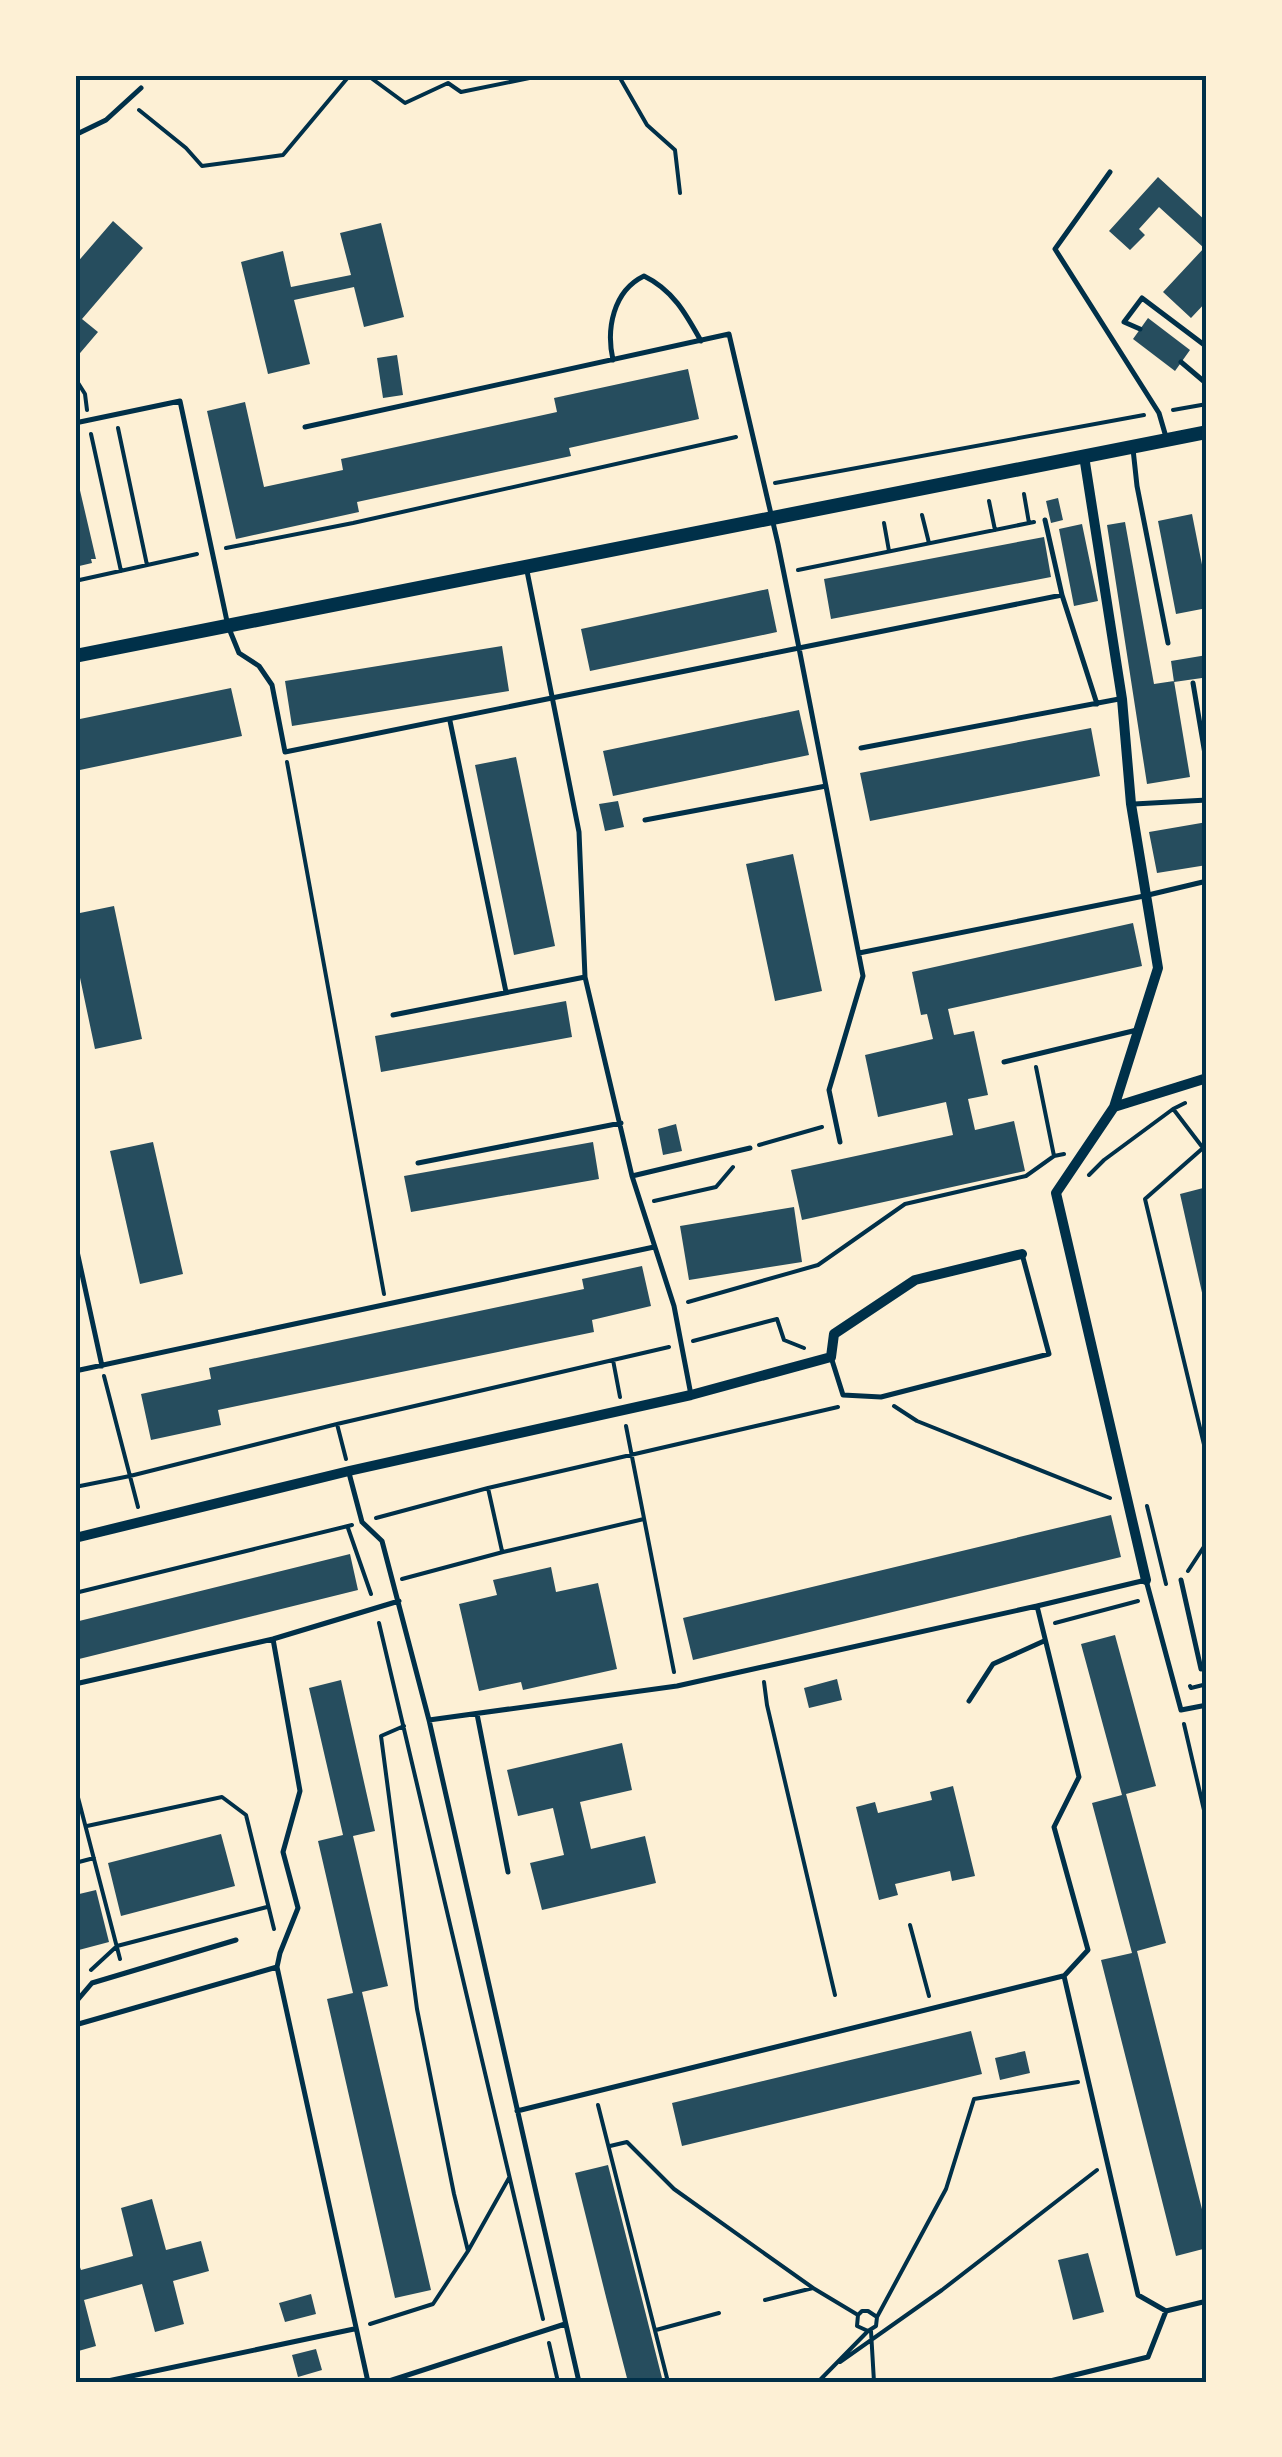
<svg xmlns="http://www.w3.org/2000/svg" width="1282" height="2457" font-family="'PT Sans',sans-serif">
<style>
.building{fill:#264d5e}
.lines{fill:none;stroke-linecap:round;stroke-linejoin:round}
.path{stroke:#003049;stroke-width:4}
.service{stroke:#003049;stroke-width:5}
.minor{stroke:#003049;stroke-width:10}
.secondary{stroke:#003049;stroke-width:14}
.neatline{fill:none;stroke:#003049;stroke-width:4}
</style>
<rect width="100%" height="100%" fill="#fdf0d5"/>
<path class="building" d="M1158,177L1207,222V301L1191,318L1163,292L1204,248L1159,207L1139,229L1145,235L1130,250L1109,231Z
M113,221L143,248L82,319L98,332L75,359V265Z
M381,223L404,317L364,327L354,287L294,300L310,364L268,374L241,262L283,251L291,287L351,275L340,233Z
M1148,318L1190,350L1175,371L1133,339Z
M397,355L403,395L383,398L377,358Z
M688,369L699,419L569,448L571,456L357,502L359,512L236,539L207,411L245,402L264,487L343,470L341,459L557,412L554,398Z
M75,469L96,559H91L92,563L75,567Z
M1058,498L1063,520L1051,523L1046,501Z
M1192,514L1207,590V608L1176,614L1158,521Z
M1125,522L1154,684L1174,681L1190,777L1147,784L1107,525Z
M1082,524L1098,601L1074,606L1059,529Z
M1044,537L1051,577L831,619L824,579Z
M768,589L777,632L590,671L581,629Z
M502,646L509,691L292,726L285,681Z
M1207,655V697H1205L1202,678L1174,682L1171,661Z
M231,688L242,736L75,771V720Z
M799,710L809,755L613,796L603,751Z
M1091,728L1100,776L870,821L860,773Z
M516,757L555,946L514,955L475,765Z
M618,801L624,827L605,831L599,804Z
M1207,822V865L1157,873L1149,832Z
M793,854L822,991L775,1001L746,864Z
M114,906L142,1039L95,1049L75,954V914Z
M1133,923L1142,966L948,1009L954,1035L974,1031L988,1095L968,1099L975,1130L1014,1121L1025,1171L802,1220L791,1170L953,1135L946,1102L878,1117L865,1055L933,1039L927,1014L921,1015L912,972Z
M566,1001L572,1037L381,1072L375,1036Z
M676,1124L682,1151L663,1155L658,1129Z
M153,1142L183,1274L140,1284L110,1151Z
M593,1142L599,1179L411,1212L404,1176Z
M1207,1187V1306H1205L1180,1194Z
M794,1207L802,1262L689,1280L680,1226Z
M642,1266L651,1306L592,1320L594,1332L218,1410L221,1425L151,1440L141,1394L211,1379L209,1368L584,1289L582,1279Z
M1111,1515L1121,1557L693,1660L683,1618Z
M350,1554L358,1590L75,1660V1622Z
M551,1567L556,1592L598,1583L617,1669L523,1690L521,1682L479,1691L459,1604L497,1595L493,1580Z
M1115,1635L1156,1786L1126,1794L1166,1943L1137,1951L1207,2229V2248L1176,2256L1101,1960L1132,1953L1092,1803L1122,1795L1081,1644Z
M837,1679L842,1700L809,1708L804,1688Z
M341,1680L375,1831L353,1836L388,1986L362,1992L431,2290L395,2298L327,1999L353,1993L318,1841L343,1835L309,1688Z
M622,1743L632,1790L580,1802L591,1849L645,1836L656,1883L542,1910L530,1863L564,1855L553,1808L518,1816L507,1770Z
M953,1786L975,1876L952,1881L950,1871L895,1884L898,1895L879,1900L856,1807L875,1802L878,1813L932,1800L930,1792Z
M221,1834L235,1886L121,1916L108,1863Z
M96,1890L109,1942L75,1951V1895Z
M971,2031L982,2074L682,2146L672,2103Z
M1025,2051L1030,2073L1000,2080L995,2058Z
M608,2165L663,2382H628L607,2301L575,2173Z
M152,2199L166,2250L201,2241L209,2271L173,2281L184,2324L155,2332L142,2284L84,2300L96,2346L75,2352V2254L81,2270L133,2256L121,2208Z
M1088,2253L1104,2312L1073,2320L1058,2260Z
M311,2294L316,2314L285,2322L279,2303Z
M316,2349L322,2370L298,2377L292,2355Z"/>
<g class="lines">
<path class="path" d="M367,75L405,103L448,83L461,92L544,75
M567,75L620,78L647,125L675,150L680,193
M139,110L186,148L202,166L283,155L350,75
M75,378L85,394L87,410
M1173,410L1207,404
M118,428L147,565
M91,434L121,571
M775,483L1144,415
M1024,494L1029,523
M989,501L995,530
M922,515L929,543
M884,523L889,551
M226,548L353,523L736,437
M798,570L1034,522
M75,581L197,554
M287,762L384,1294
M1036,1067L1054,1156
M1174,1110L1203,1148L1145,1199L1207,1457
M759,1145L822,1127
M1089,1175L1104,1160L1173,1109L1185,1103
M654,1201L716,1187L733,1167
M688,1302L818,1265L905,1204L1026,1176L1054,1156L1064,1154
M693,1341L777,1319L784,1340L804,1348
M613,1360L620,1397
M104,1376L138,1507
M894,1406L917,1421L1110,1498
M337,1424L346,1459
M626,1426L674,1672
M75,1487L130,1476L337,1424L669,1347
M488,1488L502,1551
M1147,1506L1166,1584
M376,1518L488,1488L838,1407
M348,1528L371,1594
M1188,1571L1207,1542
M402,1579L503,1552L644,1519
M75,1593L352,1525
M379,1623L543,2319
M1055,1623L1138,1601
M764,1682L767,1705L835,1995
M1190,1686L1191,1688L1207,1684
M1184,1724L1207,1823
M404,1726L381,1736L417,2009L454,2194L468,2251L509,2178
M75,1786L120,1959
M87,1826L222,1797L246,1815L274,1929
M75,1863L94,1858
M910,1925L929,1996
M91,1970L117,1946L267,1907
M598,2105L668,2382
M610,2146L627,2142L674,2189L813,2288
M765,2300L813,2288L858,2315
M370,2324L433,2304L468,2251
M656,2330L719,2313
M868,2331L857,2326L858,2315L862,2311H868L877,2317
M871,2331L874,2382
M549,2343L558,2382
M840,2362L942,2290L1097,2170
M818,2382L868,2331L876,2326L877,2317L946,2189L974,2099L1078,2082"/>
<path class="service" d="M75,135L106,120L141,88
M1110,172L1055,249L1159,413L1166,437
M1140,329L1124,322L1142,298L1207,347
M613,360C606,329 613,291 644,276C673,290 686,314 701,341
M1181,362L1207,384
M75,423L180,401L228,626L239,653L259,666L272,685L285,752L799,648L778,544L729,334L305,427
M1133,449L1137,486L1168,643
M1045,520L1062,595L1097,704
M527,571L579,832L585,977L632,1176L674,1306L691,1395
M1193,683L1207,766
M450,721L506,992
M861,748L1119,699
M1134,804L1207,800
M645,820L826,786
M859,953L1144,896L1207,881
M393,1015L585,977
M1004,1062L1137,1030
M840,1142L829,1090L863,976L799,648L1062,595
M418,1163L621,1123
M632,1176L750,1148
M75,1242L102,1366
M831,1357L843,1395L881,1397L1049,1354L1022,1254
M75,1371L654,1247
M349,1473L362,1522L382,1541L429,1720L579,2382
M1181,1580L1201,1669
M273,1639L300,1791L283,1852L298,1908L280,1953L277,1967
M75,1684L273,1639L399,1601
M969,1701L993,1664L1044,1641
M1207,1705L1181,1710L1146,1580L1037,1606L1079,1777L1054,1827L1088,1950L1064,1976L1138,2295L1166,2311L1207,2301
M477,1714L508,1872
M429,1720L677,1686L1037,1606
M75,2003L92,1983L236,1940
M75,2025L277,1967L368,2382
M517,2111L1063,1976
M103,2382L354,2329
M386,2382L565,2324
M1046,2382L1148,2357L1166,2311"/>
<path class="minor" d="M1084,456L1122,699L1131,804L1158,968L1114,1107L1056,1193L1146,1580
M1114,1107L1207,1078
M75,1538L349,1471L691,1395L831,1357L834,1334L915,1280L1022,1254"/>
<path class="secondary" d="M75,656L1207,432"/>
</g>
<rect width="1282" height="2457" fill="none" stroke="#fdf0d5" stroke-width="155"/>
<rect x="78" y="78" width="1126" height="2302" class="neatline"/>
</svg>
